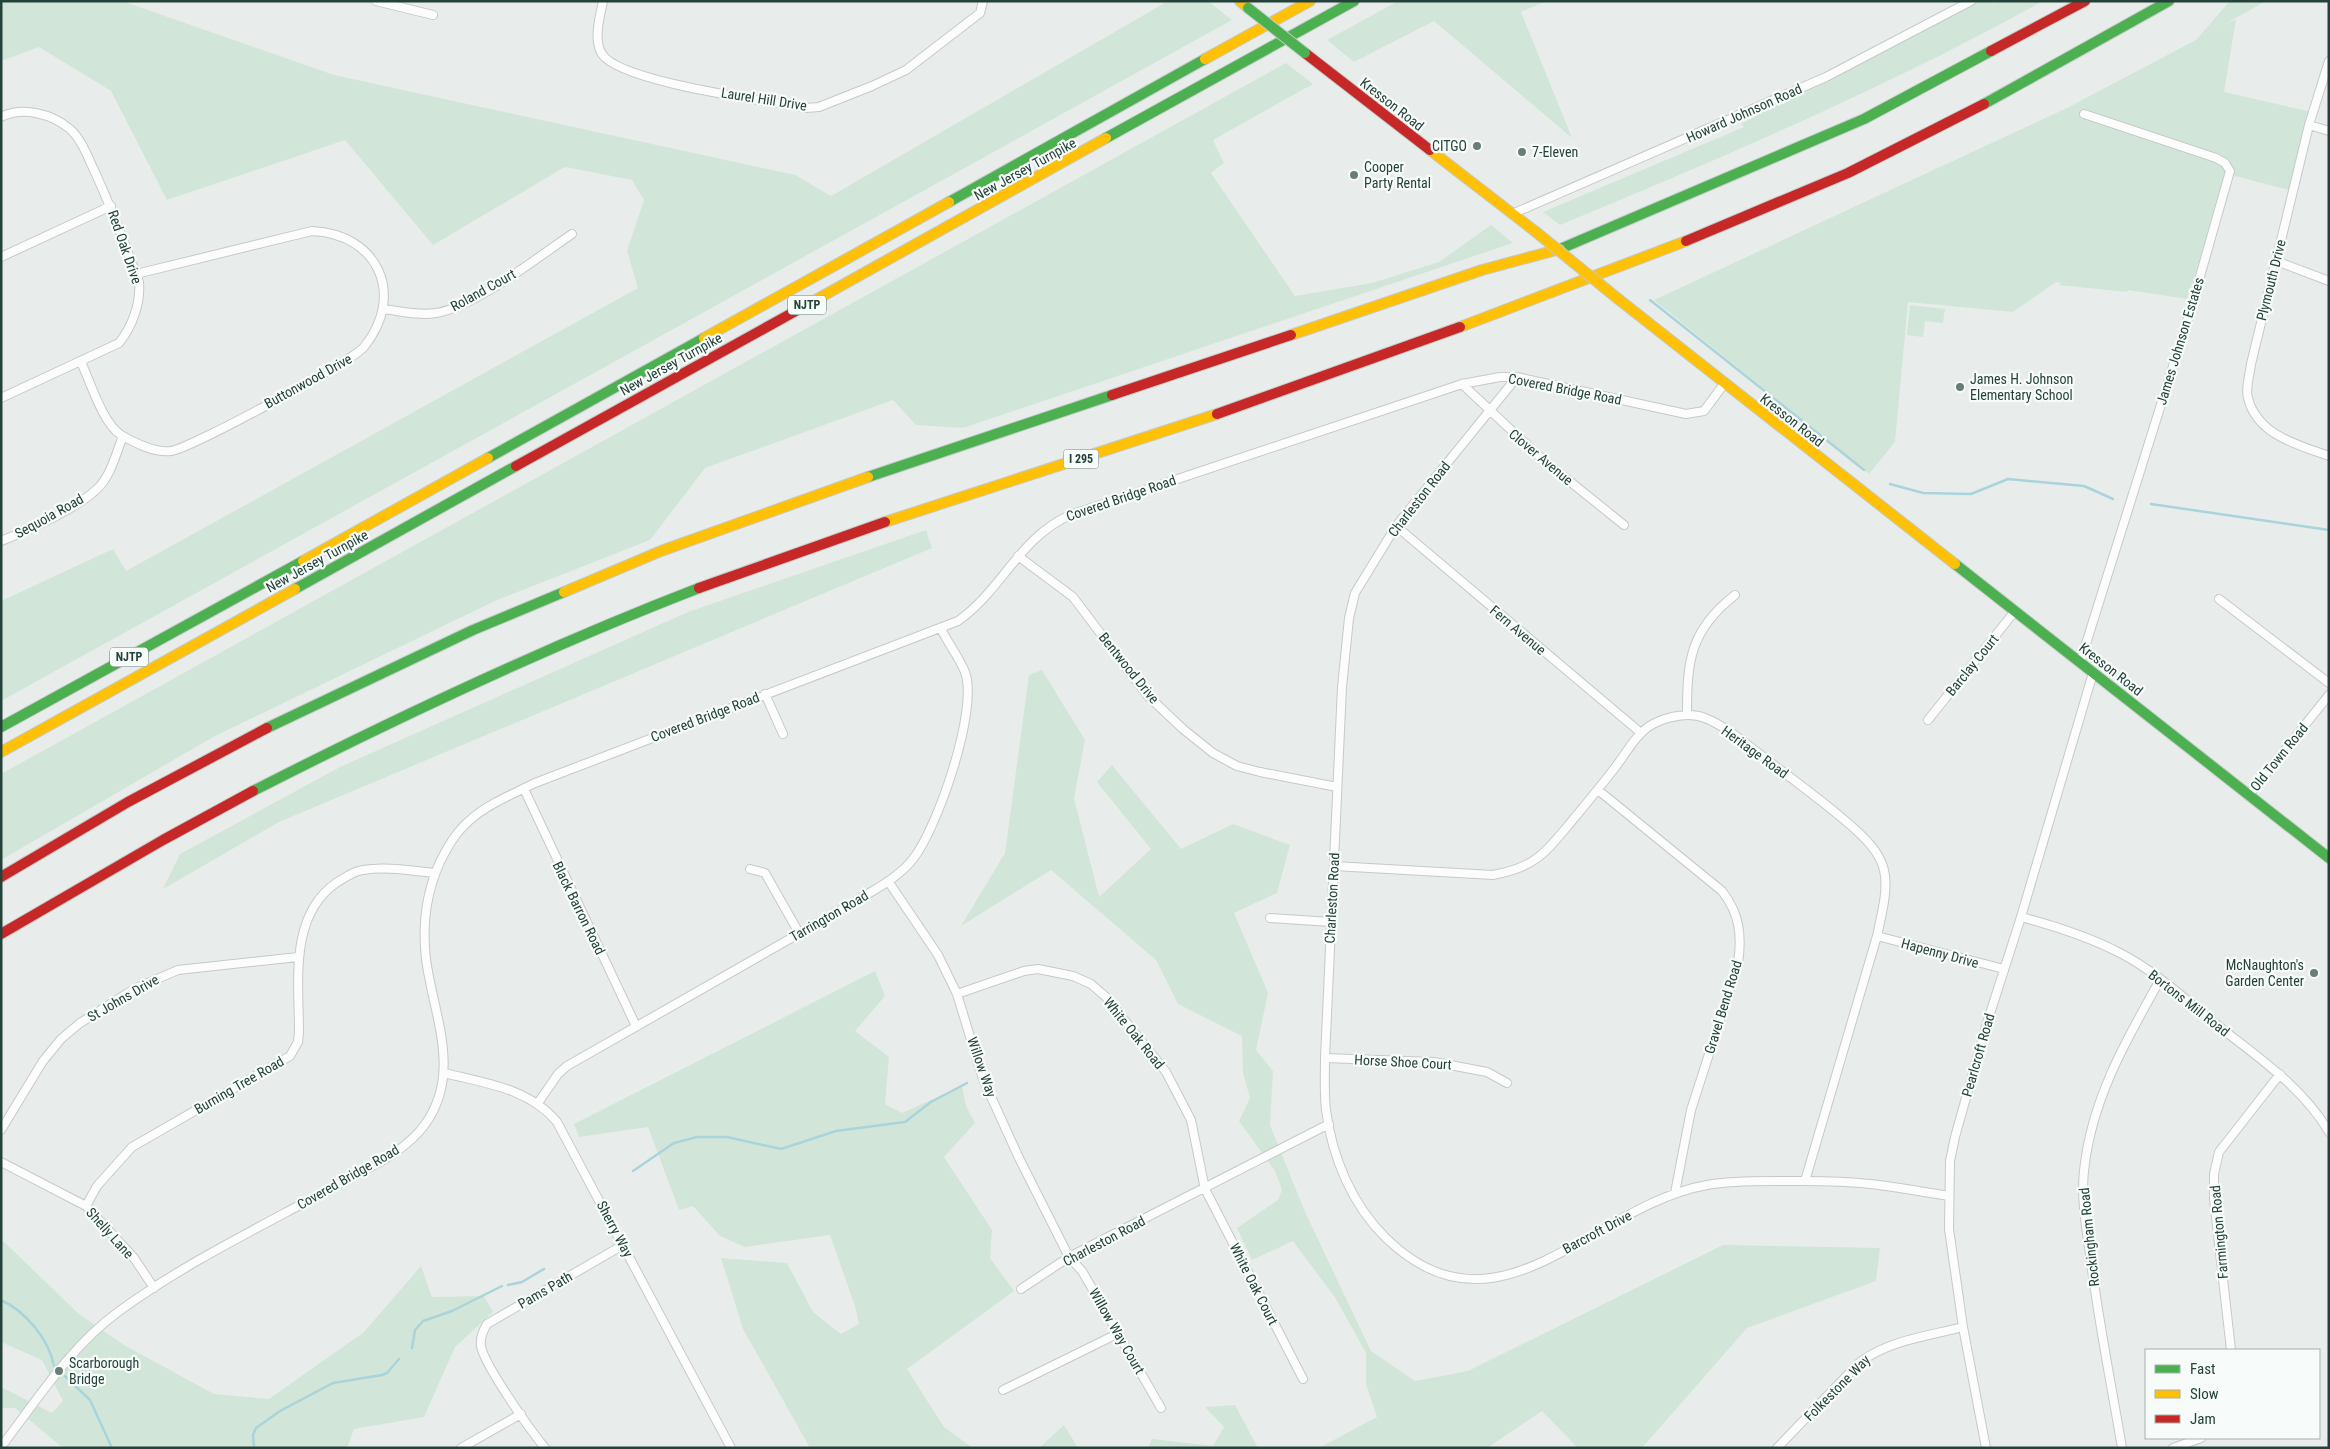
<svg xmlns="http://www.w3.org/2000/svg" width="2330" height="1449" font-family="'Roboto Condensed',sans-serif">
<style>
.green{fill:#d1e6d8}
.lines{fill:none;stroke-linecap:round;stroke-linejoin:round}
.stream{stroke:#a9d4db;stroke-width:2.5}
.street-casing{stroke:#c5cac8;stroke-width:10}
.fast-casing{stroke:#c3cbc8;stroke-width:12}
.slow-casing{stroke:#c3cbc8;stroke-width:12}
.jam-casing{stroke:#c3cbc8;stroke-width:12}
.street{stroke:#fcfcfc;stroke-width:8}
.fast{stroke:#4caf50;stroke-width:10}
.slow{stroke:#ffc107;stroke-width:10}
.jam{stroke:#c62828;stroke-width:10}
.fast-bridge-casing{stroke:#c3cbc8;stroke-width:12;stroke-linecap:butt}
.slow-bridge-casing{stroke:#c3cbc8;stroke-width:12;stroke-linecap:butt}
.fast-bridge{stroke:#4caf50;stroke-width:10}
.slow-bridge{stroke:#ffc107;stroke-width:10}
.poi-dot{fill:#697e78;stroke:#f7fbf9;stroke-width:2}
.labels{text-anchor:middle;stroke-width:4.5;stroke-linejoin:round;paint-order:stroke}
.shield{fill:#f7fbf9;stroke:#637a73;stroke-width:1}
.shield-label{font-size:12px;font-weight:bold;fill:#24423a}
.street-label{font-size:14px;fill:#24423a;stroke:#f7fbf9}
.poi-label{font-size:14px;fill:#24423a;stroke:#f7fbf9;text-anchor:start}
</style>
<rect width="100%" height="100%" fill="#e8edeb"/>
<path class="green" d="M1,1H122L334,75L795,175L831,196L1168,1H1208L1232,20L1,701V601L113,549L126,571L638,288L627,251L644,200L632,180L565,167L433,245L345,140L167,200L111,91L39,47L1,61Z
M1398,1H1546L1521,12L1572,138L1434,21L1354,62L1327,40Z
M1967,1H1992L1994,4L1998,1H2043C1888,87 1724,157 1560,225L1543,212L1744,127L1741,124Z
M2230,1H2266L2218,28L2236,19L2224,92L2316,113L2297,192L2227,174L2187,299L2128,290L2127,292L2059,285L2061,283L2056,282L2013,312L1908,302L1895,442L1869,474L1654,300L2067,108L2196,40Z
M1286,63L1313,84L1213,140L1224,163L1211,173L1295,296L1372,283L1439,262L1491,225L1513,243L963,428L916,425L893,400L705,468L650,540L497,600L215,736L1,860V774Z
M1910,305L1945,309L1943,323L1925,321L1923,337L1907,335Z
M926,530L932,548L279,822L163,889L180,854L340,767L688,612Z
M1042,670L1085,740L1074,798L1099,897L1151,849L1097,782L1112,765L1181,849L1233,824L1290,845L1277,893L1234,913L1268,993L1256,1050L1273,1071L1270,1125L1305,1212L1371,1351L1415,1381L1468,1371L1723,1245L1880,1248L1876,1281L1747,1328L1642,1448H1578L1542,1411L1487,1448H1319L1377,1417L1366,1384V1353L1336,1299L1293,1241L1252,1260L1237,1228L1278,1200L1282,1190L1275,1171L1239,1121L1250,1098L1243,1073L1242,1036L1178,1004L1156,960L1051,870L961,926L1005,853L1029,675Z
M875,971L885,996L855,1031L889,1057L885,1104L902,1113L962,1086L966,1106L975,1123L944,1157L992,1230L990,1258L1014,1291L907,1369L944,1427L973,1448H810L743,1329L721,1258L787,1263L813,1312L841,1334L859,1324L855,1306L830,1235L745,1247L720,1236L693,1206L679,1210L648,1127L579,1137L574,1124Z
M1,1239L79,1314L124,1345L214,1394L269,1399L364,1332L421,1266L432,1297L484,1296L493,1312L455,1347L424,1417L354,1429L347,1448H63L15,1408H1V1387L52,1413L63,1401L42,1360L1,1342Z
M1235,1405L1258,1448H1148L1152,1439L1213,1446L1224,1427L1205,1407Z
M1064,1425L1078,1448H1039Z"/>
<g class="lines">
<path class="stream" d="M1650,300L1864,470
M1890,484L1923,493L1971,494L2008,479L2084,486L2113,499
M2151,504L2329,530
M633,1171L674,1143L697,1137H727L781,1149L836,1131L905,1122L931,1102L967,1083
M508,1285L522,1282L544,1269
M1,1300C25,1311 49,1339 54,1366
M412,1348L415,1330L423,1321L452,1311L502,1286
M65,1376L90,1400L112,1448
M254,1448L253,1435L256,1428L280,1411L333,1383L382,1375L387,1373L399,1359"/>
<defs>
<path id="street" d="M376,1L433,15
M603,1C600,16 593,40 602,54C619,82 769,101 806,108L819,107L872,86L906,70L980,13L983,1
M2329,61L2309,125L2251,364C2250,374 2245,389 2248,398C2257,435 2298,445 2329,456
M1,117C23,106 52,114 70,129C81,139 87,155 93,168C111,206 125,244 139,282C141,303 132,327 119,343L1,398
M2309,125L2329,131
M1512,214L1826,77L1971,1
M1,257L111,206
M2276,261L2329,281
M383,309C400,311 419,316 436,313C475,307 538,257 572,234
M81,362C90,381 103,424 121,435C135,443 154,453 171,451C189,449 353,361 364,347C406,295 378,234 312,231L136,274
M1517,377L1396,526L1355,593L1349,618L1342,687L1325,1058C1325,1075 1324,1093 1326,1110C1332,1157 1352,1205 1386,1238C1499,1348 1592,1205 1707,1185C1729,1181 1753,1181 1775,1181C1806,1181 1839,1180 1870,1184C1897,1187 1923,1192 1949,1196
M1462,384L1542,459L1624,525
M1396,526L1641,733
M1,541C29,530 76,509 97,489C111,476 116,453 123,436
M1018,556L1073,597L1147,695L1183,729L1213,753L1237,766L1260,772L1337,787
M2219,599L2329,683
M2080,663L2189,315L2230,171L2225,163L2216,158L2084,114
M765,694L783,734
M1687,714C1687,661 1690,630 1735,595
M1928,720L2015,611
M524,789L636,1026
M1598,790L1722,891C1740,914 1742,936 1738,964L1691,1110L1675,1193
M2248,796L2329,695
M1334,866L1493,875C1536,867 1545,853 1571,822C1586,804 1600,787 1614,769C1625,755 1637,732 1653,724C1668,716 1690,712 1705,718C1725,726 1744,742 1761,755C1788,776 1816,796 1842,818C1893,860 1891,874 1877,936L1805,1181
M750,869L765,873L799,933
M888,881L938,955L957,994L983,1079L1019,1158L1069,1257L1082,1271L1161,1408
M2021,917C2055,926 2087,936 2118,952C2154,970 2185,999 2216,1024C2257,1057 2302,1086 2329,1132
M1270,918L1331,922
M1877,936L2004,969
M957,994L1024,971L1038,969L1073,976L1091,984L1106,997L1166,1072L1191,1120L1205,1189L1303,1379
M1325,1058L1434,1062L1487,1072L1507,1083
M444,1073C484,1083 529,1088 557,1122L731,1448
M538,1103L558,1074L567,1066L858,900C877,888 899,877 913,859C937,829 979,709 965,672C959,657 948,643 941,629
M1,1130L43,1061L61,1039L80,1023L136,988L178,970L298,957
M1,1162L86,1206L134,1258L154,1288
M86,1206L97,1186L132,1147L290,1056L298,1042L299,1032C299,982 289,916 336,883C345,878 353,871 363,870C387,866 412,871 435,873
M1021,1289L1069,1257L1329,1124
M2231,1350L2214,1199V1174L2219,1152L2280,1074
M1003,1390L1119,1333
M1,1447C37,1400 70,1347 118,1312C182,1265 256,1229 326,1191C359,1172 404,1155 426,1123C462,1071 433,1014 426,959C422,925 426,893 440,862C448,846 456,832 470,820C488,804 513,794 535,783L958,621C1002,590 1019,538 1070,515L1462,384L1500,377H1517L1686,414L1704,411L1724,384
M461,1448L521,1414
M545,1448C531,1431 484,1365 481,1346C480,1337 483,1331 487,1324L623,1245
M1777,1448L1860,1362C1890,1340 1928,1336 1963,1327
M1986,1448L1963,1327L1949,1229L1950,1161L1955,1137L1987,1023L2021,917L2093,673
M2122,1448C2111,1383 2098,1319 2090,1254C2086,1227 2081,1198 2084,1171C2091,1101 2126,1040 2160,980
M2173,1448L2201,1438"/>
<path id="fast" d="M1984,104L2169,1
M1106,138L1354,1
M949,202L1205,59
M1560,249L1864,119L1991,51
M488,458L704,338
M868,477L1112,395
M1955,564L2329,858
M295,589L516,466
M1,727L303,561
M267,728L473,630L564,592
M253,791C398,717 546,647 699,588"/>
<path id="slow" d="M1240,1L1248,8
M1205,59L1310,1
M1430,150L1536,232
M1617,298L1955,564
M803,307L1106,138
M1460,327L1686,241
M1291,335L1482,270L1560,249
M704,338L949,202
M885,522L1217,414
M303,561L488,458
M564,592L661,551L868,477
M1,752L295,589"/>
<path id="jam" d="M1991,51L2085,1
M1305,53L1430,150
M1686,241L1848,173L1984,104
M1112,395L1291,335
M1217,414L1460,327
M516,466L803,307
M699,588L885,522
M1,877L128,802L267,728
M1,934L163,840L253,791"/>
</defs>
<use href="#street" class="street-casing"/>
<use href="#fast" class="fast-casing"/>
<use href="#slow" class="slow-casing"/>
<use href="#jam" class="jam-casing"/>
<use href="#street" class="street"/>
<use href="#fast" class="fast"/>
<use href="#slow" class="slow"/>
<use href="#jam" class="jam"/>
<defs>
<path id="fast-bridge" d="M1248,8L1305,53"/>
<path id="slow-bridge" d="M1536,232L1617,298"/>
</defs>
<use href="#fast-bridge" class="fast-bridge-casing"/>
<use href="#slow-bridge" class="slow-bridge-casing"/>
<use href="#fast-bridge" class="fast-bridge"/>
<use href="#slow-bridge" class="slow-bridge"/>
</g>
<g class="poi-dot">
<circle cx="1477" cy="146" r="5"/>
<circle cx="1522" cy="152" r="5"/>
<circle cx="1354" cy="175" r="5"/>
<circle cx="1960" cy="387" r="5"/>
<circle cx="2314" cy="973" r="5"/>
<circle cx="59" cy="1371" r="5"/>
</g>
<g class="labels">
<g class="shield">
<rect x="788" y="295.5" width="38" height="19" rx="4"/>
<rect x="1063.5" y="449.5" width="35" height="19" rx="4"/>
<rect x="110" y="647.5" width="38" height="19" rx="4"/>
</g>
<g class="shield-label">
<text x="807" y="309">NJTP</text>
<text x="1081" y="463">I 295</text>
<text x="129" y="661">NJTP</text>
</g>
<g class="street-label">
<text transform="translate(764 99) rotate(9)" y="5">Laurel Hill Drive</text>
<text transform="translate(1392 104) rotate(38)" y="5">Kresson Road</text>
<text transform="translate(1744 113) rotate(-24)" y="5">Howard Johnson Road</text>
<text transform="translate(1025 169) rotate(-29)" y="5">New Jersey Turnpike</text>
<text transform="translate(125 247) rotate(71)" y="5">Red Oak Drive</text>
<text transform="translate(2271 280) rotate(-76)" y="5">Plymouth Drive</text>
<text transform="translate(483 290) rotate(-29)" y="5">Roland Court</text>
<text transform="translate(2180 341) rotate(-73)" y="5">James Johnson Estates</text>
<text transform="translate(671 364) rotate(-29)" y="5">New Jersey Turnpike</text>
<text transform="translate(308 381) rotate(-29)" y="5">Buttonwood Drive</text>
<text transform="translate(1565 389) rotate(11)" y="5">Covered Bridge Road</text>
<text transform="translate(1792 420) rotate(38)" y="5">Kresson Road</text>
<text transform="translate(1541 457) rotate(40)" y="5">Clover Avenue</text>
<text transform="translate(1121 498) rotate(-19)" y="5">Covered Bridge Road</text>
<text transform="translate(1419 499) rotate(-52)" y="5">Charleston Road</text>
<text transform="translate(49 516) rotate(-29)" y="5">Sequoia Road</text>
<text transform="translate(317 561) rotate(-29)" y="5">New Jersey Turnpike</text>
<text transform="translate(1518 630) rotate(40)" y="5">Fern Avenue</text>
<text transform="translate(1972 665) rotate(-51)" y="5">Barclay Court</text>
<text transform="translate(1129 668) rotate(51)" y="5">Bentwood Drive</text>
<text transform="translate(2111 669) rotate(38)" y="5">Kresson Road</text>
<text transform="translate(705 717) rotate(-21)" y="5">Covered Bridge Road</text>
<text transform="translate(1755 752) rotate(36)" y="5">Heritage Road</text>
<text transform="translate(2279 757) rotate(-51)" y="5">Old Town Road</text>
<text transform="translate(1332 898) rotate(-87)" y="5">Charleston Road</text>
<text transform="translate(579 908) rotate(64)" y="5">Black Barron Road</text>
<text transform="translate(829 916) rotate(-30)" y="5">Tarrington Road</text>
<text transform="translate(1940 953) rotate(15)" y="5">Hapenny Drive</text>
<text transform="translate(123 998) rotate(-30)" y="5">St Johns Drive</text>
<text transform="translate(2189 1003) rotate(38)" y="5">Bortons Mill Road</text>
<text transform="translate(1723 1007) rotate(-73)" y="5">Gravel Bend Road</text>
<text transform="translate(1134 1033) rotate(51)" y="5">White Oak Road</text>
<text transform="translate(1978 1055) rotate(-74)" y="5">Pearlcroft Road</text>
<text transform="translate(1403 1062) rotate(3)" y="5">Horse Shoe Court</text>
<text transform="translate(982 1067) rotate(71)" y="5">Willow Way</text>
<text transform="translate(239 1085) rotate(-30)" y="5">Burning Tree Road</text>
<text transform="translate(348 1177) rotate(-30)" y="5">Covered Bridge Road</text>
<text transform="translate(615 1229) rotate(62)" y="5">Sherry Way</text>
<text transform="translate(1597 1232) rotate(-28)" y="5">Barcroft Drive</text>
<text transform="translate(2219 1232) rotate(-95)" y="5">Farmington Road</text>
<text transform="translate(110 1233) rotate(48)" y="5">Shelly Lane</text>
<text transform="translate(2089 1237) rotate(-96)" y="5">Rockingham Road</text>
<text transform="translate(1104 1241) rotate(-28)" y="5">Charleston Road</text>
<text transform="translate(1254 1284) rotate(63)" y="5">White Oak Court</text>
<text transform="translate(545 1290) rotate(-30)" y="5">Pams Path</text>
<text transform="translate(1117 1331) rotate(60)" y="5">Willow Way Court</text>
<text transform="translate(1837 1388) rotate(-45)" y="5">Folkestone Way</text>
</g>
<g class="poi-label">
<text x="1467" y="151" text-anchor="end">CITGO</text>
<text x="1532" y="157">7-Eleven</text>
<text x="1364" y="172">Cooper<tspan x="1364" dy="16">Party Rental</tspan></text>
<text x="1970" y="384">James H. Johnson<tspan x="1970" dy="16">Elementary School</tspan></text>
<text x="2304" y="970" text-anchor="end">McNaughton's<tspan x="2304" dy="16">Garden Center</tspan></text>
<text x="69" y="1368">Scarborough<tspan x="69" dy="16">Bridge</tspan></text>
</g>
</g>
<rect width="2330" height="1449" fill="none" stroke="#24423a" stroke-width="5"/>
<rect x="2145" y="1349" width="175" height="90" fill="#f7fbf9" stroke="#a3b1ad"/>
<rect x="2155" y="1365" width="25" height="8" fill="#4caf50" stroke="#a3b1ad"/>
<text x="2190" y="1374" font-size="15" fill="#24423a">Fast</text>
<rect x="2155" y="1390" width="25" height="8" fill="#ffc107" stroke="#a3b1ad"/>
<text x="2190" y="1399" font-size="15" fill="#24423a">Slow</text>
<rect x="2155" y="1415" width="25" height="8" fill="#c62828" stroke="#a3b1ad"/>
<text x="2190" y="1424" font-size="15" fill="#24423a">Jam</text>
</svg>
